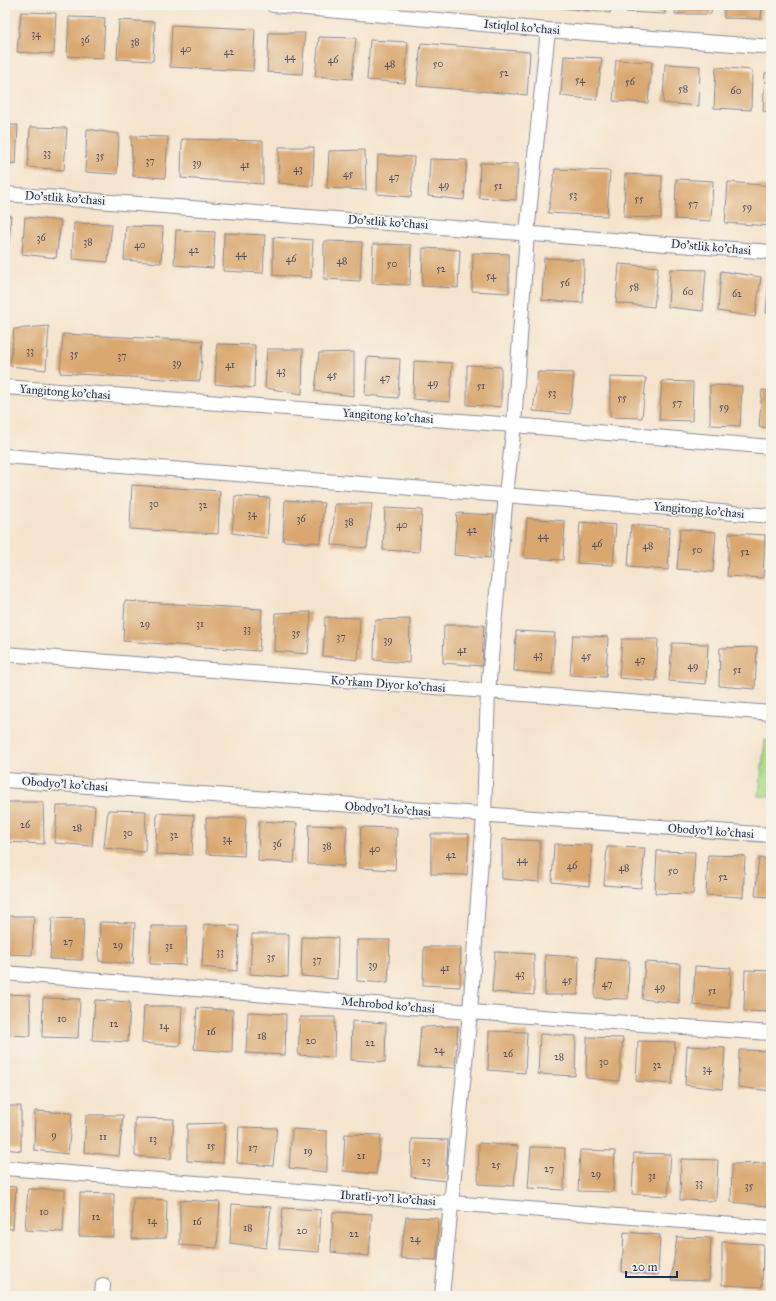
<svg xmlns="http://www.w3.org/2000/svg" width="776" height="1301" font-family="'IM FELL Great Primer',serif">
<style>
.green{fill:#acdb89;stroke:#648574}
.building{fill:#d9a770}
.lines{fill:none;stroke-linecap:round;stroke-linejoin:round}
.minor-casing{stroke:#888a96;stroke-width:16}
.minor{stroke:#fff;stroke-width:14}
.labels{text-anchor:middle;stroke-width:3;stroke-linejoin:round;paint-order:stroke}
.number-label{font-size:10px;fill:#4a4d62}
.street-label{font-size:12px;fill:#1b2f5e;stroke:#f7f3e8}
</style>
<rect width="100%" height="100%" fill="#f7f3e8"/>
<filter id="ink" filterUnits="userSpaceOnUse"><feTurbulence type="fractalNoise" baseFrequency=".025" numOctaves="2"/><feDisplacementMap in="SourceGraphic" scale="8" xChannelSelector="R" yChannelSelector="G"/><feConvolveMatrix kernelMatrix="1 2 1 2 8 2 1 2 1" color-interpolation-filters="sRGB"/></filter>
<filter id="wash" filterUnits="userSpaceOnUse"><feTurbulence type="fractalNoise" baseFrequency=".012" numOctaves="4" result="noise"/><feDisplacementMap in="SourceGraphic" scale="16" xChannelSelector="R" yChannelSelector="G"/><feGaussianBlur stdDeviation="0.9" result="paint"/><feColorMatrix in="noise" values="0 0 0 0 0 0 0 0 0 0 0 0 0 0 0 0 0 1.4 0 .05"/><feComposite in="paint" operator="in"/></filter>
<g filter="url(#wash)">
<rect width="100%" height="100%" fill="#f5e4cd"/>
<path class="green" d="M765,740L771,741V797L759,796Z"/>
<g id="blocks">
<path class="building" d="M533,5H611L610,13Z
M626,5H665V14L626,12Z
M676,5H712L711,14H675Z
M724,5H762L761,19L724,18Z
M21,12L56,13L54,54L17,52Z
M69,17L105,18L103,58L67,56Z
M119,20L155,22L153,61L117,59Z
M172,25L255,29L253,71L170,67Z
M269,33H305L302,74L267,72Z
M319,37L356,38L352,79L315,76Z
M370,40L408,42L405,83L367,80Z
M421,43L530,52L527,95L417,86Z
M564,56L602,58L597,100L561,96Z
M616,60L652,62L648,103L613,101Z
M665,64L700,66L699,106L663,103Z
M716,67L752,70L751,110L714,108Z
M765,73H771V112L763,111Z
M5,125H18L16,164L5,163Z
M30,127L67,128L64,170L28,167Z
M87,129L119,134L117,174L85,172Z
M131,136L168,137L165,178L133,176Z
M182,139L263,141V184L181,178Z
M279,147H314L313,186L278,183Z
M365,150L366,190L327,188L329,151Z
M378,155L414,157L411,197L377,194Z
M430,159L467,160L464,200L428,196Z
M480,163L518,164L516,200L479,198Z
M555,169L610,171L607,216L548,213Z
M625,174L662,176L661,218L624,217Z
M676,179L713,181L711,221L675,219Z
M728,182L771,186V226L725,223Z
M5,216H11L8,253L5,252Z
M25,217L61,221L56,258L22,254Z
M74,223L112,224L108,262L72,259Z
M126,226L163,227L161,263L124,260Z
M176,230L215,232L213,268L174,265Z
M224,233L265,235L263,273L223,271Z
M273,237L313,240L311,278L273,275Z
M324,241L362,242L360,281L324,279Z
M373,244L411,245L410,285L372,283Z
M423,248L460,250L458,288L422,286Z
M473,253L509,254V293L472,291Z
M544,258L584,260L583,303L542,300Z
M619,264L658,267L654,307L616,303Z
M670,269L706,270L703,311L668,307Z
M721,271L761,277L755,317L718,311Z
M769,277H771V314L766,313Z
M49,326L46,370L10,366L14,329Z
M63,334L203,341L200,381L60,373Z
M217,344L255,345L254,388L215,384Z
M267,349H303L302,394L265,388Z
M354,352V396L315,391L319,353Z
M367,357L400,359L398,398L365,395Z
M414,361L452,363L450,402L413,399Z
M467,365L501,367V407L467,405Z
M538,372L574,373L570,414L533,411Z
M610,377L646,378L642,418L610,417Z
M662,381L693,382L692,421L659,420Z
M710,385L742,386L740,426L710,425Z
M762,390L771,391V428L759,427Z
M132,485L220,491L218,534L130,529Z
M235,496L270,498L267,538L232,533Z
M285,500L324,503L321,543L283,541Z
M335,504H372L367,548L332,545Z
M385,508L422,510L419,552L383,550Z
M457,513L494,515L490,558L454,555Z
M527,518L565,521L563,560L524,558Z
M580,522L616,525L613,565L577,563Z
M631,525L670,528L668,570L628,567Z
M680,529L716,532L713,572L677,569Z
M729,533L765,535L763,578L727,576Z
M125,601L262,609L259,651L123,641Z
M311,612L308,654L274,651L275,613Z
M325,617L360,618L358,660L323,656Z
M410,619L409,663L374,660L375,620Z
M444,625H484L482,666L443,663Z
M516,631L555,633L552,674L514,671Z
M573,635L608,637L606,677L570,675Z
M622,639H658L656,681L619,678Z
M672,643L708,644L706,684L669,681Z
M757,647L755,689L719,686L720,648Z
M770,666H771V691H769Z
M6,802H43L44,844L5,842Z
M57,806H95L92,846L55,843Z
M108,810L146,811L145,852L104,848Z
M157,813L194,815L192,855L156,854Z
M206,818H246L244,856L206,854Z
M259,821L297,823L294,863L258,861Z
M309,825L347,826L344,866L308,864Z
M361,827L397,828L395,870L359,868Z
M431,834H469L467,875L431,874Z
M502,839L540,841V882L502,879Z
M554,844L592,845L589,886L552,882Z
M607,847L645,848L641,888L604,885Z
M657,851L695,852L693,894L655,893Z
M708,855L745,856L743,897L706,895Z
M759,858L771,859V897L755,896Z
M5,916H34L32,955L5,954Z
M52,918L84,919L82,960L50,959Z
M100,922L135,923L133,964L99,961Z
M204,924L239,926L237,971L202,967Z
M151,926H187L186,965L150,964Z
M252,934H289L288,977L250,974Z
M302,937L338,938L337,979L301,976Z
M357,940H390L388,983L357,981Z
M424,947H461L460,987L423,985Z
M495,952L534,954V995L492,992Z
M545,955L579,957L578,995H545Z
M596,958L629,961L628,999L595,998Z
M645,962L680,964L679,1003L642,999Z
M695,966L731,968L729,1008L693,1005Z
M745,970L771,971V1012L744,1011Z
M5,994L30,995L31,1036L5,1035Z
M43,998L80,999L78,1038L42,1037Z
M95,1000L130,1002L128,1042L92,1040Z
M144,1006H182L180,1046L142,1043Z
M197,1008L233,1010L232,1052L194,1049Z
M248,1012L286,1014L285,1055L246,1053Z
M300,1017H335L334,1057L298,1055Z
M352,1021L386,1023L385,1062L351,1060Z
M458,1026L455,1068L418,1066L421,1027Z
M489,1031L527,1032L525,1073L488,1070Z
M540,1034L576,1036L575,1076L538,1074Z
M587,1037L623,1038L619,1081L586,1078Z
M638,1041L675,1042L672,1084L636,1081Z
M687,1046L725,1048L722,1089L685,1085Z
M739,1050L771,1051V1091L738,1087Z
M5,1106H21V1151L5,1149Z
M35,1111L72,1113L68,1154L34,1150Z
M86,1115H123L119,1156L84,1152Z
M135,1118L174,1119L171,1159L135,1156Z
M225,1123L223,1163L187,1161V1124Z
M239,1127L277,1128L273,1166L237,1163Z
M292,1129L327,1131V1172L289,1168Z
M345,1134L381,1135L376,1174L343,1171Z
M412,1139L448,1140L446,1181L411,1177Z
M479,1143L518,1146L514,1186L478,1184Z
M531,1147L565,1148L564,1190L528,1188Z
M580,1150L615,1151L613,1192L578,1191Z
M634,1153L671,1154L668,1196L632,1194Z
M681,1159L718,1160L716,1201L680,1200Z
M769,1163L767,1206L731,1202L732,1164Z
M5,1186L16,1187L13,1229L5,1228Z
M28,1189L65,1190L63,1232L25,1230Z
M80,1193L114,1194V1237L79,1236Z
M133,1198L167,1200L166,1238L132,1239Z
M180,1200L220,1202L217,1248L180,1245Z
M232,1204L271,1207L266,1248L230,1243Z
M283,1208L321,1210L319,1252L279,1249Z
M333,1212L372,1214L369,1256L331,1252Z
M406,1217L438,1218L437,1260L400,1258Z
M624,1232L660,1235L658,1275L622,1272Z
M677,1237L711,1238L709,1281L671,1280Z
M722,1242L763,1244L762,1287L722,1285Z"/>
</g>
</g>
<g filter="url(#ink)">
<use href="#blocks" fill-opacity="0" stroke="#888a96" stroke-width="1"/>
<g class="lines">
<defs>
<path id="minor" d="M273,5L548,30L771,47
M5,194L771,252
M5,387L514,425L771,447
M5,456L771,516
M5,654L771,713
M5,780L771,835
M5,973L470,1012L771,1033
M5,1168L771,1228
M102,1296L103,1285
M442,1296L470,1012L484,816L488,691L506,494L514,425L527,233L548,30"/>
</defs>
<use href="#minor" class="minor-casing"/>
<use href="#minor" class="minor"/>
</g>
</g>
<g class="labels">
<g class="number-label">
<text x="36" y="37">34</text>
<text x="85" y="43">36</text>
<text x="135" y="45">38</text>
<text x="186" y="52">40</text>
<text x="229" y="55">42</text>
<text x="290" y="60">44</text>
<text x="333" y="63">46</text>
<text x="390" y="67">48</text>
<text x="438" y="67">50</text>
<text x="504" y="76">52</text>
<text x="580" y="83">54</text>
<text x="630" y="85">56</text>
<text x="683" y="92">58</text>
<text x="736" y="94">60</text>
<text x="47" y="156">33</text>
<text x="100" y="159">35</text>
<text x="150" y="164">37</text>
<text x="197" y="166">39</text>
<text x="245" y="168">41</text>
<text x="298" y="172">43</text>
<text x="348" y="177">45</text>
<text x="394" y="180">47</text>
<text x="444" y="188">49</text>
<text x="498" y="189">51</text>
<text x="573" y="198">53</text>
<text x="639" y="202">55</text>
<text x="693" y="207">57</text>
<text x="747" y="210">59</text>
<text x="41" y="241">36</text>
<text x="88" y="245">38</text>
<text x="140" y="248">40</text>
<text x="194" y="253">42</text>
<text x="241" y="257">44</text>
<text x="291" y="262">46</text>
<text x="342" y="264">48</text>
<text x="392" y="267">50</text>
<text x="441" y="272">52</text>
<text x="491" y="279">54</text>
<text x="565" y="286">56</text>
<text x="634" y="290">58</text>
<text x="688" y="295">60</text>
<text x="737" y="297">62</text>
<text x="30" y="354">33</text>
<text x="74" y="357">35</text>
<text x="122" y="359">37</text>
<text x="177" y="366">39</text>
<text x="230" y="368">41</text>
<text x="281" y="374">43</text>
<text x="332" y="378">45</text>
<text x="385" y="381">47</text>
<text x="433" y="386">49</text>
<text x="481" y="389">51</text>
<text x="552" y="396">53</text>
<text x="622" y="401">55</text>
<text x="677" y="406">57</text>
<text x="724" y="410">59</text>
<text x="154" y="507">30</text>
<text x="203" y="508">32</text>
<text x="252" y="517">34</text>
<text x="301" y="522">36</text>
<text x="349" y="525">38</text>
<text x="402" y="528">40</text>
<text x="472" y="533">42</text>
<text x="543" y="539">44</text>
<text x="597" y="547">46</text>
<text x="648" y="549">48</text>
<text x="697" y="553">50</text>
<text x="745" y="555">52</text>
<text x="145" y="627">29</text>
<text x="200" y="627">31</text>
<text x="247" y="632">33</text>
<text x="296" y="636">35</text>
<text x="341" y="640">37</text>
<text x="388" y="643">39</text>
<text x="462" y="653">41</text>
<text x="538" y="658">43</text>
<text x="586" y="659">45</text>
<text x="640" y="663">47</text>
<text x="693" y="669">49</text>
<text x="737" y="673">51</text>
<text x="25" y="828">26</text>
<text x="77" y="831">28</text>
<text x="128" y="836">30</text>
<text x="174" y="838">32</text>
<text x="227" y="842">34</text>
<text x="277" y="847">36</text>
<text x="327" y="849">38</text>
<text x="375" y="852">40</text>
<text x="451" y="858">42</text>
<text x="522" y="863">44</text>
<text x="572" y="869">46</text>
<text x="624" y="871">48</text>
<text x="673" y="874">50</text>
<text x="723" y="880">52</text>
<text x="68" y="945">27</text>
<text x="118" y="948">29</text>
<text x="169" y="949">31</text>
<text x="220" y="955">33</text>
<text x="271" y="960">35</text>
<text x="317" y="963">37</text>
<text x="373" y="968">39</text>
<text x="445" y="971">41</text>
<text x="520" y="977">43</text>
<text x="567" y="983">45</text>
<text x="607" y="987">47</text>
<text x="660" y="990">49</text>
<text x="712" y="994">51</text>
<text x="62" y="1022">10</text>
<text x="114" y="1027">12</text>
<text x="164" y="1029">14</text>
<text x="211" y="1035">16</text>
<text x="262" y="1039">18</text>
<text x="311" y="1044">20</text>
<text x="370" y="1046">22</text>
<text x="439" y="1053">24</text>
<text x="508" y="1057">26</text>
<text x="559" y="1060">28</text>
<text x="604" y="1065">30</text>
<text x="657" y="1068">32</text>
<text x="707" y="1072">34</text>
<text x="54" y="1138">9</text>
<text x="103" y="1140">11</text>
<text x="153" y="1142">13</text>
<text x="211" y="1149">15</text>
<text x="253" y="1151">17</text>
<text x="308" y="1154">19</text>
<text x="361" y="1159">21</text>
<text x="426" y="1164">23</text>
<text x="496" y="1168">25</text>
<text x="549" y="1172">27</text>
<text x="596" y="1177">29</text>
<text x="652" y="1179">31</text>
<text x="699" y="1186">33</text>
<text x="749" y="1189">35</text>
<text x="44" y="1215">10</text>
<text x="96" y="1220">12</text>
<text x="152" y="1224">14</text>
<text x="197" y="1225">16</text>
<text x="248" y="1231">18</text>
<text x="302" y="1234">20</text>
<text x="354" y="1237">22</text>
<text x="415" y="1242">24</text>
</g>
<g class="street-label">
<text transform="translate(522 27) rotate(5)" y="4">Istiqlol ko'chasi</text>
<text transform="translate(65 198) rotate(4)" y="4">Do'stlik ko'chasi</text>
<text transform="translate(388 222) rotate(4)" y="4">Do'stlik ko'chasi</text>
<text transform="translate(711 247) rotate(5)" y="4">Do'stlik ko'chasi</text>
<text transform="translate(65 392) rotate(4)" y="4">Yangitong ko'chasi</text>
<text transform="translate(388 416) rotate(4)" y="4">Yangitong ko'chasi</text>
<text transform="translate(699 510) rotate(5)" y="4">Yangitong ko'chasi</text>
<text transform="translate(388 684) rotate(4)" y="4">Ko'rkam Diyor ko'chasi</text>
<text transform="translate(65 784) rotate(4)" y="4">Obodyo'l ko'chasi</text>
<text transform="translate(388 809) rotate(4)" y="4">Obodyo'l ko'chasi</text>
<text transform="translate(711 831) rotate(4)" y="4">Obodyo'l ko'chasi</text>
<text transform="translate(388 1005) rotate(5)" y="4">Mehrobod ko'chasi</text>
<text transform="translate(388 1198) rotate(4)" y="4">Ibratli-yo'l ko'chasi</text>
</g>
</g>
<rect width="776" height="1301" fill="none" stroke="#f7f3e8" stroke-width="20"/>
<path d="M626 1271v6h51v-6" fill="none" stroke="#1b2f5e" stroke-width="2"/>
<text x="632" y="1271" font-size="12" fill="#1b2f5e" stroke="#f7f3e8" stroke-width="3" paint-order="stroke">20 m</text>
</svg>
